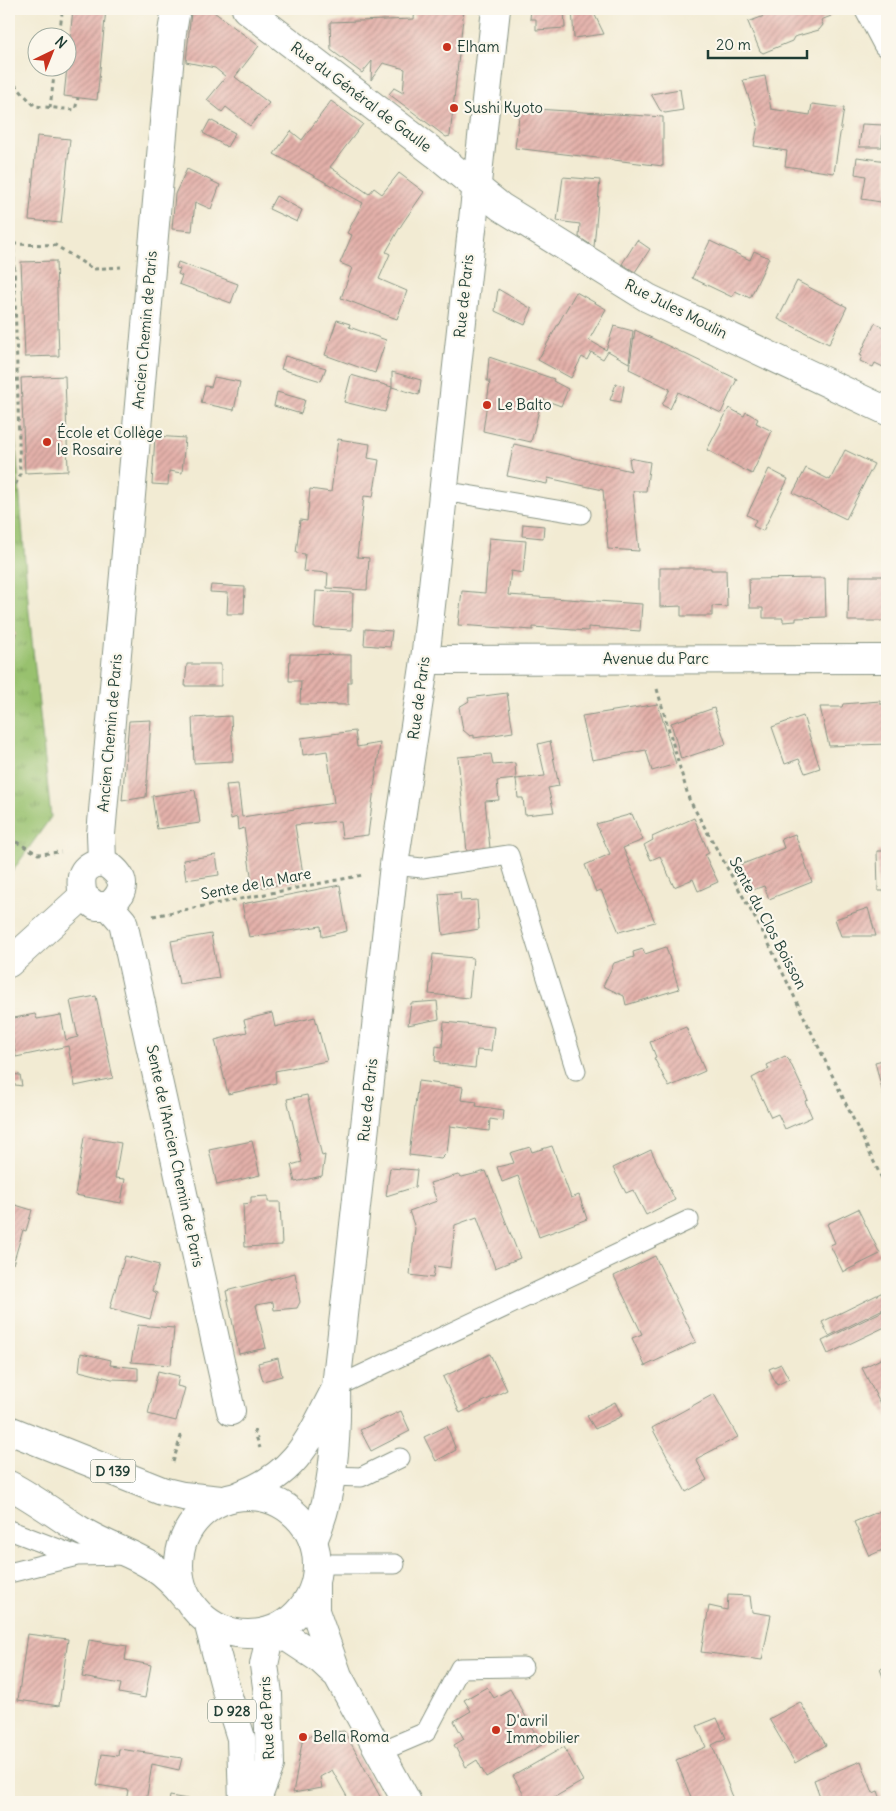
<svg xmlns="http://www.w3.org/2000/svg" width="896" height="1811" font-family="Delius,sans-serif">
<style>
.grass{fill:url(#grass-tufts);stroke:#5c7f51}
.building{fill:url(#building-hatch)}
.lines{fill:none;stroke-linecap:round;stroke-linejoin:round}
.lane-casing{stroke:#889484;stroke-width:21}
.street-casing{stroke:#889484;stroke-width:30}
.secondary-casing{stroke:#889484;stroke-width:30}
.primary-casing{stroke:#889484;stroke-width:30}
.path{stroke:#889484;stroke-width:3;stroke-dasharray:4 4;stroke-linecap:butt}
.lane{stroke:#fff;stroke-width:19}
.street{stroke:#fff;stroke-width:28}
.secondary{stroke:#fff;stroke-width:28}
.primary{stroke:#fff;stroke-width:28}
.poi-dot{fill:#c8321e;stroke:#fbf7ec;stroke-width:2}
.labels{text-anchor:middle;stroke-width:4.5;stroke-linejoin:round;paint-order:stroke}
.shield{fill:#fbf7ec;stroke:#61756b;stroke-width:1}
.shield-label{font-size:14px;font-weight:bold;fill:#1f3d34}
.poi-label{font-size:15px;fill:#1f3d34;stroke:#fbf7ec;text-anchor:start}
.street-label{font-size:15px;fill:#1f3d34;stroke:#fbf7ec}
</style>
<defs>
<pattern id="grass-tufts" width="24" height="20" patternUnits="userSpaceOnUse" patternTransform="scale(1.25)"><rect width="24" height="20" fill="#98c16e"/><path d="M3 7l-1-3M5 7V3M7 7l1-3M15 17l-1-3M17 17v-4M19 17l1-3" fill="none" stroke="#7b9e5b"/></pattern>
<pattern id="building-hatch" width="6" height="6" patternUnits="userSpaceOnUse" patternTransform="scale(1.25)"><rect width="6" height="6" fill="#e4b1aa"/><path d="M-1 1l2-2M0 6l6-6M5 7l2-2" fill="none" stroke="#b8918b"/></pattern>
</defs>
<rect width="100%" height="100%" fill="#fbf7ec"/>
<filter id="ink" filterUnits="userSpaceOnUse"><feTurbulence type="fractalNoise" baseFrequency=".02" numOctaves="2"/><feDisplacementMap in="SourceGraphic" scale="10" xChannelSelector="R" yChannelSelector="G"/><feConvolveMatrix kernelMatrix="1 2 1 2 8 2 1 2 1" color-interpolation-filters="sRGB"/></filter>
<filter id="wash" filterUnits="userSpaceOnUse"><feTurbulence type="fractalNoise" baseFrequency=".0096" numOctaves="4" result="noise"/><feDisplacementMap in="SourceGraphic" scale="20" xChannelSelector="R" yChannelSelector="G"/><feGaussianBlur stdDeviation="1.12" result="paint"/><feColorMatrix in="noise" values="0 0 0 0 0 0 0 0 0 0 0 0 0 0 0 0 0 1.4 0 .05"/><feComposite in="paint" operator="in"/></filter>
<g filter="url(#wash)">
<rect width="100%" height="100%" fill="#f2ebd3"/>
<path class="grass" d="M9,360L29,612L51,817L9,876Z"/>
<g id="blocks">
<path class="building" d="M73,9H106L97,100L64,96Z
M203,9H210L259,46L235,77L269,103L250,126L226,107L222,112L207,100L226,77L215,68L186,62L191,12Z
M415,9H464L450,136L446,137L389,94L394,88L403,93L405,69L383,63L371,80L372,61L362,73L331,50L330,22L414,19Z
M531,9H564L565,28L536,30V19H530Z
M572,9H592L604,34L574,38Z
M783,9H828L831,16L821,20L823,25L819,30L794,37L792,41L763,53L760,51L748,22Z
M765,76L771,109L810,115L812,104L844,108L834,173L785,166L787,151L754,146L758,125L743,80Z
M680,89L683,110L665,113L660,110L651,94Z
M331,101L363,124L330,167L369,194L374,188L382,194L399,173L424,192L402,224L386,252L390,254L379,279L407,291L397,319L341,298L352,268L340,263L352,235L347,233L363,203L274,154L291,131L302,140Z
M520,108L663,117V166L515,148Z
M210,120L235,133L227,147L203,133Z
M862,124L883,125L882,147H859Z
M37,136L70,139L61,223L29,220Z
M857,157L887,161V203L862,199L866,176L855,174Z
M187,169L220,185L211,209L195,202L192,231L172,229L175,194Z
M563,177L600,180L594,247L579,237L580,224L557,221Z
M276,196L302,210L297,222L269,209Z
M637,240L650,249L635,272L622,264Z
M710,241L750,260L754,251L769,258L750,298L735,291L732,297L692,278Z
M56,261L59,356L25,357L21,262Z
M178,262L238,284L231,303L179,284L182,276L178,274L180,269L176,268Z
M797,281L847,307L829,344L778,319Z
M498,289L532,309L525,325L495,311Z
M576,292L606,309L589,340L606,350L614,326L633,331L629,363L608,351L603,359L591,352L587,360L582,357L571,378L538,360Z
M337,320L350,324L349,327L386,340L375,373L325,355Z
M875,323L887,329V369L875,363L873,367L860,361L862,356L860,355Z
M635,330L737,379L721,413L678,392L670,409L662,405L670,389L629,369Z
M285,356L326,368L321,381L281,369Z
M489,357L554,379L553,381L568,389L561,406L542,399L531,442L483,431L490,381H487Z
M392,372L421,380L419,395L392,387L385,412L344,402L351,375L392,387Z
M65,376L68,471L25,473L21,378Z
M214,377L240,382L234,410L201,403L205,386L211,387Z
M616,384L624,386L621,402L610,400Z
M277,392L305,400L301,414L274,406Z
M729,408L744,416L746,412L758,419L756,423L772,431L752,474L707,450Z
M155,436L185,438L182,473L169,471L168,485L152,484Z
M338,439L370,444L368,458L379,460L373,497L364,496L357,557L369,558L367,590L327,588L328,573L303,571L305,554L296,553L300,520L307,521L310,489L331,492Z
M514,444L631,471L629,458L650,462L646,491H633L639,551L608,549L603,490L548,478L547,484L507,476Z
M845,450L874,464L846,519L793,493L806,468L830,480Z
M769,469L788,479L763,531L753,526L756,520L747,515Z
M523,524L544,526L543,538L522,536Z
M489,538L526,541L523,573L511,571L508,595L642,604L640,631L588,627V631L533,627V630L458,625L462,591L485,593Z
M660,568H711V570H726L727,607L712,606V616H681V606L660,607Z
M849,576H887V621H848Z
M825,578L826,617L796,618V621L783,622V618H763V608H750L749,579Z
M211,585L245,587L244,614H227L228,593L210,592Z
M316,591L353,593L352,630L314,628Z
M365,629L392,631L390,647L364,645Z
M9,631L16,633L9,654Z
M290,654L351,655V682H348V705L300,704L301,681H289Z
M187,664H221V686H185Z
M507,693L513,732L474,738V735L470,736L463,730L459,707L469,701L468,698Z
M880,701V704H887V744L829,746L820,707H842L843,704Z
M658,704L676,764L652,771L646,750L592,760L582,716Z
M714,708L726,744L681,759L671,723Z
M231,716L233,761L194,763L192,718Z
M803,716L820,768L805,773L799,759L785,764L772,727Z
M151,720L146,797L122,801L129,721Z
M355,731L357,747L380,743L368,835L342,838L340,821L295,825L304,880L253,889L244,828L238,830L237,817L231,819L226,785L238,784L242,817L334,803L327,751L303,755L301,738Z
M550,741L559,786L548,788L554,812L525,815L523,798H518L516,779L497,781L499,800L485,801L490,848L467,852L458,757L491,754L493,765L515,763L516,779L545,776L538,744Z
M195,790L200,823L157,829L152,796Z
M632,814L643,840L623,848L655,922L619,932L601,890L596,892L585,865L610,854L596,824Z
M694,818L709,853L705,855L718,882L698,891L693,879L674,887L660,856L651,860L644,845L653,840L652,837Z
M795,834L812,882L769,899L764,886L750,891L740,865L784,848L781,839Z
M877,851H887V891H878Z
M216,855L219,875L186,880L183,860Z
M340,885L347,931L322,937L321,926L249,937L242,904Z
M460,892L461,901L477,900L479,929L443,935L439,894Z
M868,908L876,936H841L835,919Z
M211,934L219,978L179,984L171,941Z
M666,947L679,989L626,1005L624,996L603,986L614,963L634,957L633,952L643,949L645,954Z
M433,954L473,958L469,998L429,994Z
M96,996L113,1078L75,1086L68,1046L16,1057L9,1019L35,1014L37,1019L61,1015L66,1040L78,1037L70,1001Z
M437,1001L439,1019L408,1025L411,1003Z
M272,1013L275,1027L315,1017L327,1061L275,1071L276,1083L228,1094L215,1040L247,1032L244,1020Z
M444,1022L494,1027L491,1051L477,1050L475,1068L440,1064V1062L435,1061L436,1046L442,1047Z
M686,1027L705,1071L669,1087L654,1058L656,1057L650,1042Z
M785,1056L789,1060L808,1100L805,1101L812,1117L785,1129L778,1114L771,1117L752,1078L769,1069L767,1065Z
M887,1059V1109L875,1062Z
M9,1074L20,1075L22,1086L9,1084Z
M418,1081L463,1087L461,1100L477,1102L476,1106L504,1110L503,1121L490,1119L489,1131L450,1126L447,1153L441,1159L409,1155Z
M307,1095L322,1156L325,1155L322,1176L295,1182L291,1165L302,1162L287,1099Z
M84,1137L121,1143L115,1178L125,1179L121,1203L75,1195Z
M252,1141L260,1175L217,1185L209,1150Z
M552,1146L571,1198L579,1195L587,1219L539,1237L518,1176L502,1182L497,1167L514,1163L510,1153L530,1147L532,1152Z
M651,1150L675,1200L646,1215L633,1190L626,1193L613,1168Z
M390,1168L417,1170L415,1187L386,1196Z
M486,1171L520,1258L495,1268L477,1217L455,1225L450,1268L435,1266L433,1278L410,1275L415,1228L409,1211L437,1201L430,1183L458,1175L462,1177Z
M268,1196V1202H280L282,1245L245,1247L243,1204L251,1203V1197Z
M9,1203L32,1210L26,1231L23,1230L13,1264L9,1262Z
M858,1209L880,1254L843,1272L830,1245L835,1243L827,1224Z
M125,1256L159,1265L152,1291L157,1293L150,1319L110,1308Z
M655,1256L696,1342L645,1366L632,1338L642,1334L614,1276Z
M295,1273L300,1302L297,1308L274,1310L273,1302L256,1305L266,1348L239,1354L226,1291Z
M887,1290V1307L829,1336L822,1322Z
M887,1309V1326L828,1354L822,1341Z
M138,1325L174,1328L171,1365L131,1362Z
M81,1353L111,1360L110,1365L138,1368V1380L112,1379L79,1371Z
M490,1354L507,1390L460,1413L443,1377Z
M887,1356V1417L862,1368Z
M278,1358L282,1376L263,1381L258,1363Z
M781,1364L789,1379L777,1385L769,1369Z
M158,1371L179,1376L177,1386L185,1388L176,1421L148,1414Z
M714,1394L738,1437L696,1459L707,1480L686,1492L652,1428Z
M615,1402L622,1416L595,1429L587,1416Z
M401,1411L410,1431L371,1451L360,1430Z
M447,1426L456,1450L436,1461L424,1437Z
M887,1508V1548L869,1556L854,1522Z
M728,1595L750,1596L752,1612L771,1615L762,1660L701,1652L709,1606L727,1610Z
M27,1634L68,1639L59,1706L18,1700Z
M89,1640L127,1646L125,1660L151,1665L145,1698L119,1693L121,1684L82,1677Z
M887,1667V1687L880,1669Z
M487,1687L494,1698L510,1689L542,1745L486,1777L477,1760L466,1767L454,1745L464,1739L454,1721L471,1711L464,1700Z
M800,1702L826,1745L795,1763L769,1719Z
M717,1718L726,1738L712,1745L733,1797L721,1802H693L676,1760L706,1747L697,1726Z
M344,1731L358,1756L383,1802H350L332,1770L320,1777L322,1788L293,1793L303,1737Z
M564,1747L583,1781L546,1802H528L513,1776Z
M119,1749L182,1758L179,1770L152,1764L146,1802H126L128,1790L97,1785L102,1754L118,1756Z
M861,1761L873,1793L878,1791L882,1802H822L814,1780Z
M170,1796L193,1800V1802H169Z"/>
</g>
</g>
<g filter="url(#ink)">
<use href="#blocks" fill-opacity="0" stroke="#889484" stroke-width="1"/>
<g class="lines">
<defs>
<path id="lane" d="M443,491L581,514
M394,865L422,868L509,855L576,1071
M336,1387L689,1220
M331,1476L361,1477L400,1458
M9,1530L77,1556
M318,1564H395
M9,1573L77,1556L125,1555
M379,1752L426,1732L460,1668L523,1667"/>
<path id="street" d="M869,9L887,43
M476,187L501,207L648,298L887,411
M425,660L887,659
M102,861L101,834L172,32L176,9
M102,861C124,874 130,888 109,906H96L83,896C79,876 81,867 102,861Z
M109,906L123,922L231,1411
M9,963L83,896"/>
<path id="secondary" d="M246,9L436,154L476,187
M240,1495C296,1474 309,1441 335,1390
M313,1541C334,1493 337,1438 336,1387L394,865L425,660L496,9
M315,1585V1611L338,1676L407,1802
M276,1630L320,1659L335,1673"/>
<path id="primary" d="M9,1430L162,1491L183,1496L221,1500
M9,1485C34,1498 56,1515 80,1530C123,1556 151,1554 185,1597
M179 1565a69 69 0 1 1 138 0a69 69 0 1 1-138 0Z
M208,1622L226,1690L241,1738L243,1802
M256,1802L270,1765L268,1694L264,1665L271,1632"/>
</defs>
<use href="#lane" class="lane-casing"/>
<use href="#street" class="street-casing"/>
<use href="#secondary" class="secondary-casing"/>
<use href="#primary" class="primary-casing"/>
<path class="path" d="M45,9L62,13L59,38
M9,79L35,106L75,110L78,98
M50,108L55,68
M9,202L13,225L20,476L9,496
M13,244L55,245L93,269L121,267
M657,689L689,799L766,938L887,1189
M9,838L38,854L61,852
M153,916L363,875
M254,1430L260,1448
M173,1462L182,1433"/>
<use href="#lane" class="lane"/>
<use href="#street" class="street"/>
<use href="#secondary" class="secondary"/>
<use href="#primary" class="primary"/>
</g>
</g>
<g class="poi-dot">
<circle cx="447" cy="47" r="5"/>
<circle cx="454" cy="108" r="5"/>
<circle cx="487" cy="405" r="5"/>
<circle cx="47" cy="442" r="5"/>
<circle cx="496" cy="1730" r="5"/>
<circle cx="303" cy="1737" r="5"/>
</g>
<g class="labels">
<g class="shield">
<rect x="90.5" y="1459.5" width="45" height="23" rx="4"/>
<rect x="208" y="1699.5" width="48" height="23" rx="4"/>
</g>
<g class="shield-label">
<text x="113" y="1476">D 139</text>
<text x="232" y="1716">D 928</text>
</g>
<g class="poi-label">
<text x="457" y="52">Elham</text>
<text x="464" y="113">Sushi Kyoto</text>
<text x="497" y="410">Le Balto</text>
<text x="57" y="438">École et Collège<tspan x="57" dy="17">le Rosaire</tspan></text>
<text x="506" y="1726">D'avril<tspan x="506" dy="17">Immobilier</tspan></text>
<text x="313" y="1742">Bella Roma</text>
</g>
<g class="street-label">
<text transform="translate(361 97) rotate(37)" y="5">Rue du Général de Gaulle</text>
<text transform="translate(464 296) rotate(-84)" y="5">Rue de Paris</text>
<text transform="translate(676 309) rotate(27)" y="5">Rue Jules Moulin</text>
<text transform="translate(145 330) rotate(-85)" y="5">Ancien Chemin de Paris</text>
<text x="656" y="664">Avenue du Parc</text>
<text transform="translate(419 698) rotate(-82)" y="5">Rue de Paris</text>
<text transform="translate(110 733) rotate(-85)" y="5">Ancien Chemin de Paris</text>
<text transform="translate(256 884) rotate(-11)" y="5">Sente de la Mare</text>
<text transform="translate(768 923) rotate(62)" y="5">Sente du Clos Boisson</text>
<text transform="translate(368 1100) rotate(-84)" y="5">Rue de Paris</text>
<text transform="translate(175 1156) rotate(78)" y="5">Sente de l'Ancien Chemin de Paris</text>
<text transform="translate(267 1718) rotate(-93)" y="5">Rue de Paris</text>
</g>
</g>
<rect width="896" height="1811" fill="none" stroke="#fbf7ec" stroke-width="30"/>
<g transform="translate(52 52) rotate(43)"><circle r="24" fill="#fbf7ec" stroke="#a3ada2"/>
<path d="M0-4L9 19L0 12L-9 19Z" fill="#c8321e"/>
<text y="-8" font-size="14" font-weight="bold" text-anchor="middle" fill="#1f3d34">N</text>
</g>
<path d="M708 50v8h99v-8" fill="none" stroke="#1f3d34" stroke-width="2.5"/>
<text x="716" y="50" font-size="15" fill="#1f3d34" stroke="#fbf7ec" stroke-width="4" paint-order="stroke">20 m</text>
</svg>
